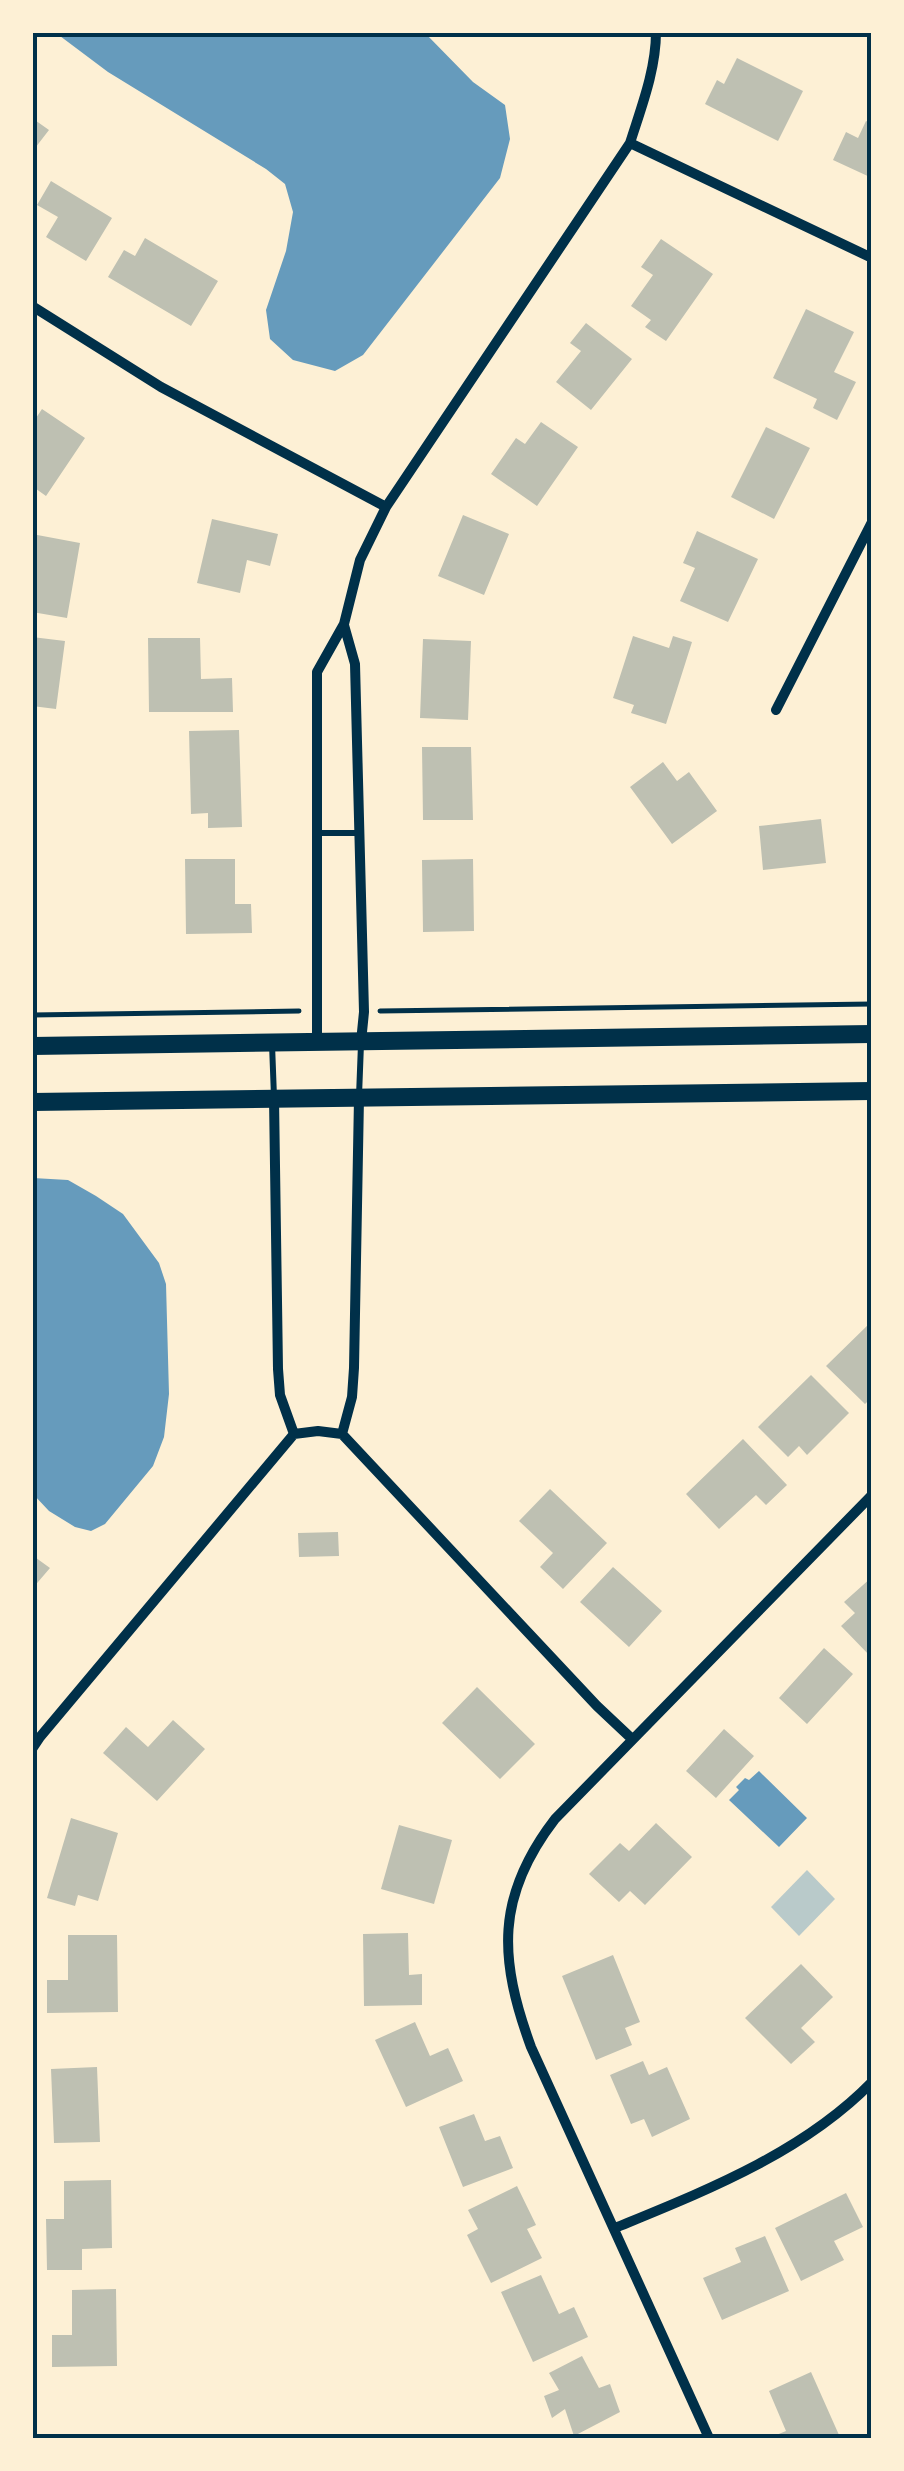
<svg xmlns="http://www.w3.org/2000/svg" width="904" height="2471" font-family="'Public Sans',sans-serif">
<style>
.green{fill:#b9caca}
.water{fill:#669bbc}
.building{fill:#bec0b2}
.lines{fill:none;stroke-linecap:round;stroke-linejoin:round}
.path{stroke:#003049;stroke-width:5}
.service{stroke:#003049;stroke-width:6}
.minor{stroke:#003049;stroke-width:10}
.secondary{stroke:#003049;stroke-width:18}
.neatline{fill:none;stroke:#003049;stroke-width:4}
</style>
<rect width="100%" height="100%" fill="#fdf0d5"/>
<path class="green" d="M807,1870L835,1899L799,1936L771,1907Z"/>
<path class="water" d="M56,33H425L473,82L505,105L510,139L500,178L363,355L335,371L293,360L270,339L266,310L286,251L293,212L285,184L266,169L108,72Z
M33,1178L68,1180L96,1196L123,1214L159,1263L166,1284L169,1394L164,1437L153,1466L105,1524L91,1531L75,1527L49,1511L33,1494Z
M759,1771L807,1818L779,1847L729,1800L739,1790L736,1787L745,1778L749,1780Z"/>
<path class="building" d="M737,58L803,91L778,141L705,104L717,80L724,84Z
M32,118L49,130L32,152Z
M866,121L872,124V178L833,160L846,132L858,138Z
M51,181L112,218L86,261L46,237L58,217L37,205Z
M145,238L218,281L191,326L108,277L124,250L135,256Z
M661,239L713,274L666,341L645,327L651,320L631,306L653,275L641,267Z
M806,309L854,332L834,372L856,382L837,420L813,408L817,399L773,378Z
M586,323L632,359L591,410L556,382L581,351L570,343Z
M42,409L85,438L46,496L32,486V424Z
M541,422L578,447L537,506L491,474L516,438L525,444Z
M766,427L810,448L774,519L731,497Z
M463,515L509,534L484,595L438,576Z
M212,519L278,534L270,566L247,560L240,593L197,583Z
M697,531L758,559L728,622L680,601L695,568L683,563Z
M32,534L80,543L67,618L32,612Z
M633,636L669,648L673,636L692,642L666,724L631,713L634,705L613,698Z
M32,637L65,641L56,709L32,706Z
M148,638H200L201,679L232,678L233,712H149Z
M423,639L471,641L468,720L420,718Z
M239,730L242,827L208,828V813L191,814L189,731Z
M422,747H471L473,820H423Z
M663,762L677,781L689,772L717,811L672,844L630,787Z
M821,819L826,863L763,870L759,826Z
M185,859H235V904H251L252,933L186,934Z
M473,859L474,931L423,932L422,860Z
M872,1321V1397L865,1404L826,1366Z
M811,1375L849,1413L807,1455L799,1446L788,1457L758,1427Z
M743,1439L787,1485L766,1505L756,1495L719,1529L686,1494Z
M550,1489L607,1543L563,1589L540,1567L553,1553L519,1521Z
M338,1532L339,1556L299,1557L298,1533Z
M32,1555L50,1568L32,1589Z
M613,1567L662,1611L629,1647L580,1602Z
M872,1577V1658L841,1626L855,1613L844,1602Z
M824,1648L853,1674L807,1724L779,1698Z
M477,1687L535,1744L500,1779L442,1723Z
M173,1720L205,1749L157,1801L103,1753L126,1727L148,1747Z
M724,1729L754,1756L716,1798L686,1771Z
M71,1818L118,1833L98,1901L78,1895L75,1906L47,1898Z
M656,1823L692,1857L645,1905L630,1891L619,1902L589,1874L620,1843L629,1851Z
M399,1825L452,1840L434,1904L381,1889Z
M408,1933L409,1975L422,1974V2005L364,2006L363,1934Z
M68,1935H117L118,2012L47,2013V1980H68Z
M613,1955L640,2022L625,2028L632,2045L596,2060L562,1976Z
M801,1964L833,1997L801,2028L815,2042L791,2064L745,2018Z
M415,2022L430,2056L448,2048L463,2081L406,2107L375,2040Z
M643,2061L649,2075L667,2067L690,2119L652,2137L644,2119L631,2124L610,2075Z
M97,2067L100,2142L54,2143L51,2069Z
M474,2114L485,2141L500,2136L513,2168L463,2187L439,2127Z
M111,2180L112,2248L82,2249V2270H47L46,2219H64V2181Z
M517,2186L536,2225L527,2229L542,2258L491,2283L467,2235L478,2229L468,2210Z
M846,2193L863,2227L834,2241L844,2260L801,2281L775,2228Z
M765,2236L789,2291L722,2320L703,2278L741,2262L735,2248Z
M541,2275L559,2314L574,2307L588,2337L533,2362L501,2292Z
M116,2289L117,2366L52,2367V2335H72V2290Z
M582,2356L599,2388L610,2384L620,2412L574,2436L565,2409L552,2418L544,2396L559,2390L549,2373Z
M811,2372L839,2435L831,2438H769L786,2431L769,2391Z"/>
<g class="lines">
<path class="path" d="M380,1011L872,1004
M32,1015L299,1011"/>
<path class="service" d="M317,833H359
M272,1044L274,1097
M359,1096L361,1044"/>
<path class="minor" d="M630,143L872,258
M32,306L161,387L386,507
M344,625L355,664L364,1012L361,1042
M776,710L872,522
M317,1043V672L344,624L360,560L386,507L630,143C641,108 656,70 656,32
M274,1098L278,1369L280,1395L294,1434
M342,1434L597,1706L631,1738
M342,1434L352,1397L354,1368L359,1098
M32,1749L40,1737L294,1434L318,1431L342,1434
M615,2228C705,2191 803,2153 872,2082
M709,2438L531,2047C499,1959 495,1897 555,1819L872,1495"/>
<path class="secondary" d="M32,1046L872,1034
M32,1102L872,1091"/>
</g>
<rect width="904" height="2471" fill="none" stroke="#fdf0d5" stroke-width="70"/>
<rect x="35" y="35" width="834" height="2401" class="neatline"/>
</svg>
